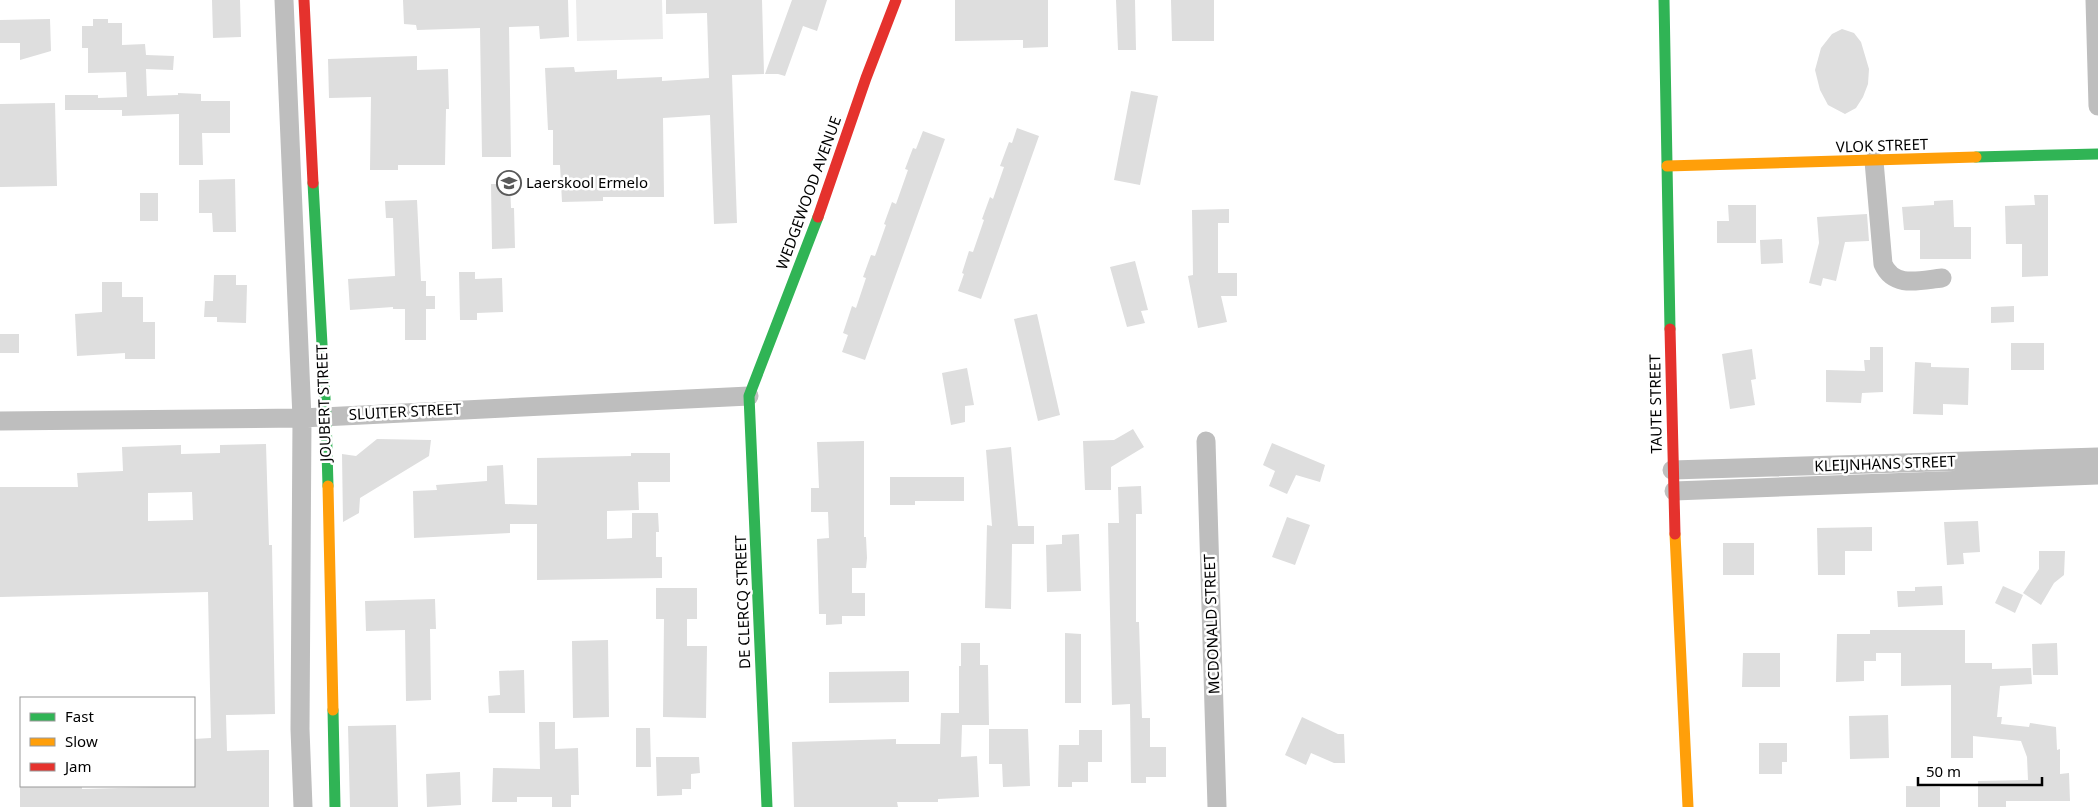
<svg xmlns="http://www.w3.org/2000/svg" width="2098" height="807" font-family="'Noto Sans',sans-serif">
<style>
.green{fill:#ebebeb}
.building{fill:#dedede;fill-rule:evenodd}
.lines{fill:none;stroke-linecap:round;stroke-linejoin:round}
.street{stroke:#bebebe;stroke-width:19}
.fast{stroke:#30b455;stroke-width:11}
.slow{stroke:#ff9f0a;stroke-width:11}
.jam{stroke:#e5322d;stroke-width:11}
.labels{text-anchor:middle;stroke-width:5;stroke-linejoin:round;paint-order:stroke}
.street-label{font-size:15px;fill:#000;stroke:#fff}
.poi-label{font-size:15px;fill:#000;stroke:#fff;text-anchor:start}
</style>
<rect width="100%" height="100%" fill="#fff"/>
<path class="green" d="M576,0H662L663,39L577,41Z"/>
<path class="building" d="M212,0H240L241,37L213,38Z
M403,0H568L569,37L540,39L539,26L509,27L511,157H482L480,28L417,30L416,25L404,24Z
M666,0H762L764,74L732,75L737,223L714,224L710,115L663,118L664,197H603V201L562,202L560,165H553V130H548L545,68L574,67L575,72L617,70V79L662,77V81L709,78L707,13L666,14Z
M792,0H827L817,31L803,26L785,76L778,74H765Z
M955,0H1048V47L1023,48V40L955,41Z
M1116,0H1135L1136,50H1118Z
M1171,0H1214V41H1172Z
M50,19L51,51L20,60V43H0V20Z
M93,19H108V23H122V45L145,44L146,55L174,56L173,70L146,69L147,96L178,95V93L201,94V101H230V133H202L203,165H179V114L122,116V110H65V95H98V98L127,97L126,72L88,73V48H82V26H93Z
M1842,29L1854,33L1861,42L1869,69L1868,84L1863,97L1856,108L1845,114L1828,105L1820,90L1815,70L1821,48L1832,34Z
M417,56V70L448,69L449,109H446L445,165H398V170H370L371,97L329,98L328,59Z
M1131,91L1158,96L1140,185L1114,180Z
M55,103L57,186L0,187V104Z
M1017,128L1039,136L981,299L958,291L964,274L962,273L969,251L973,252L984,220L982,219L990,197L993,199L1004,167L1000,166L1009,142L1012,143Z
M923,131L945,139L865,360L842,352L848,335L843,333L852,306L856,308L866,278L863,277L871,255L875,256L886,225L884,224L892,202L896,204L908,170L905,169L913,148L916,149Z
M235,179L236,232H213L212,213H199V180Z
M491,184H510L511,208H514L515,248L492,249Z
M140,193H158V221H140Z
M2034,195H2048V276L2022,277V244H2006L2005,206L2035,205Z
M417,200L421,281H426V296H435V309H426V340H405V309H393V307L350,310L348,279L395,276L393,218H386L385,201Z
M1953,200L1954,227H1971V259H1920V230H1904L1902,207L1934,205V201Z
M1728,205H1756V243H1717V221H1729Z
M1229,209V223H1218V273H1237V296H1221L1227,322L1198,328L1188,276L1193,275L1192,210Z
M1867,214L1869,241L1845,242L1836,281L1823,278L1821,286L1809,283L1819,243L1817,217Z
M1782,239L1783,263L1761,264L1760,240Z
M1135,261L1148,310L1141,311L1145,323L1127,327L1110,267Z
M459,272H475V279L502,278L503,312L477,313V320H460Z
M214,275H236V285H247L246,323L217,322V317H204L205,301H213Z
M102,282H122V297H143V322H155V359H125V353L77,356L75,314L102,312Z
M2014,306V322L1991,323V307Z
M1037,314L1060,415L1038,421L1014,319Z
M0,334H19V353H0Z
M2011,343H2044V370H2011Z
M1870,347H1883V392L1862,393L1861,403L1826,402V370L1865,371L1864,360H1870Z
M1752,349L1756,379L1751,380L1755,405L1730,409L1722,354Z
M1915,362L1931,363V367L1969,368L1968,405L1943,404V415L1913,414Z
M967,368L974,405L965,406V422L951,425L942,373Z
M1133,429L1144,447L1111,467V490H1085L1083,441L1114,440Z
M377,439L431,440L429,456L360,498L359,513L343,522L342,454L356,456Z
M864,441V537H866L867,558L866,568H852V593H865V616H842V624L826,625V614H819L817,539L829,538L828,512H811V488H819L817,442Z
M1272,443L1325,465L1320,482L1296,475L1287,494L1269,486L1275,471L1263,465Z
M266,444L269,545H272L275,714L226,715L227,751L269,750V807H20V786H82V789L194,786V739L211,738L208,592L0,597V487H78L77,473L123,471L122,447L181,445V454L220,453V445ZM192,492L193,520L148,521V493Z
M1011,447L1018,526H1034V544H1012L1011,609L985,608L987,525L992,526L986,450Z
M631,453H670V482H638L639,510L607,511V539L632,538V513H658L659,532H656V557H662V578L537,580V524H510V533L414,538L413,491L437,490L436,485L487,481V466L503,465L505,504L537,505V458L631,456Z
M890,477H964V501H915V505H890Z
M1141,486L1142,514H1136V622H1139L1142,718H1150V747H1166V777H1146V783H1131L1130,704L1112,705L1108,523H1119L1118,487Z
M1287,517L1310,525L1295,565L1272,557Z
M1978,521L1980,552L1963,553L1964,564L1947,565L1944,522Z
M1872,527V551H1845V575H1818L1817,528Z
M1079,534L1081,591L1047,592L1046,545L1062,544V535Z
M1723,543H1754V575H1723Z
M2039,551H2065L2064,575L2054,583L2041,605L2023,593L2039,569Z
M1942,586L1943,605L1898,607L1897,591H1915V587Z
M2003,586L2023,595L2015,613L1995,603Z
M656,588H697V619H687V646H707L706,718L663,717L664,619H656Z
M435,599L436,629H430L431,700L406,701L405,630L366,631L365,601Z
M1870,630H1965V663H1992V669L2031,668L2032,684L2000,686L1997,717H2002L2001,724L2029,727L2030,723L2056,727L2057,750L2060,749V774L2069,773L2070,801H2006V807H1978V781L2028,780L2027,757L2021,741L1973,736V758H1951V685L1901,686V653H1876V661H1864V681L1836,682L1837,634H1870Z
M1065,633L1081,634V703H1065Z
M608,640L609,717L573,718L572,641Z
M961,643H980V665H988L989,725H962L961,757L977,756L979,797L938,799V802H897L898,807H794L792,742L896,739V744H940L941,713H959V666H961Z
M2057,643L2058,675H2033L2032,644Z
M1743,653H1780V687H1742Z
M524,670L525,713H489L488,696L500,695L499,671Z
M909,671V702L829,703V672Z
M1888,715L1889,758L1850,759L1849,716Z
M1302,717L1338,734H1344L1345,763H1334L1311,753L1306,765L1285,755Z
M539,722H555V749L578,748L579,795H571V807H552V797H517V802H492L493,768L540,769Z
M396,725L398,807H350L348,726Z
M636,728H650L651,767H636Z
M989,729H1028L1030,786L1003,787L1002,764H989Z
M1079,730H1102V762H1088V782H1072V787H1058L1059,745H1079Z
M1759,743H1787V762H1782V774H1759Z
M656,757H699L700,773L691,774V789H682V795L657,796Z
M460,772L461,805L427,807L426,774Z
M1906,786L1940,787V807H1906Z"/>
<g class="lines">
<path class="street" d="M284,0L302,418L300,729L303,807
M2095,0L2098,106
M1874,161L1883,264C1894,289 1921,280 1942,278
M0,421L302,418L749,396
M1206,441L1217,807
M1672,470L2098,457
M1674,491L2098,475"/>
<path class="fast" d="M1664,0L1670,329
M1976,157L2098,154
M313,183L326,416L328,486
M333,710L335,807
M767,807L749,396L818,217"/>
<path class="slow" d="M1667,166L1976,157
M328,486L333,710
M1675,534L1688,807"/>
<path class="jam" d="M304,0L313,183
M818,217L866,78L896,0
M1670,329L1675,534"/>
</g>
<defs>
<symbol id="school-ring" viewBox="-11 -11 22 22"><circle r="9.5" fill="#fff" stroke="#595959" stroke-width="1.5"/><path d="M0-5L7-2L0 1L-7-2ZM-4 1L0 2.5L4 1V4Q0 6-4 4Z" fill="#595959"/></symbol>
</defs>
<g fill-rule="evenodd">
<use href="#school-ring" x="495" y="169" width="28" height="28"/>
</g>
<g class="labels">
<g class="street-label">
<text transform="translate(1882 146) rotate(-2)" y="5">VLOK STREET</text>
<text transform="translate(809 193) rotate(-70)" y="5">WEDGEWOOD AVENUE</text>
<text transform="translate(324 403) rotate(-92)" y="5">JOUBERT STREET</text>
<text transform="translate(1656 404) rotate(-91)" y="5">TAUTE STREET</text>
<text transform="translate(405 412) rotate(-3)" y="5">SLUITER STREET</text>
<text transform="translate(1885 464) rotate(-2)" y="5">KLEIJNHANS STREET</text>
<text transform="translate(743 602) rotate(-92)" y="5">DE CLERCQ STREET</text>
<text transform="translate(1212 624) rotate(-92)" y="5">MCDONALD STREET</text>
</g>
<g class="poi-label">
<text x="526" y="188">Laerskool Ermelo</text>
</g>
</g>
<rect x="20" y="697" width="175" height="90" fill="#ffffff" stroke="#999999"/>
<rect x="30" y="713" width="25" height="8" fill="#30b455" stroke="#999999"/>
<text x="65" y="722" font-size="15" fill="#000000">Fast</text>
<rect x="30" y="738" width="25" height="8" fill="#ff9f0a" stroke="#999999"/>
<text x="65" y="747" font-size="15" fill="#000000">Slow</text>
<rect x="30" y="763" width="25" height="8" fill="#e5322d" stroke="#999999"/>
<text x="65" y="772" font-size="15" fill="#000000">Jam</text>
<path d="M1918 777v8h124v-8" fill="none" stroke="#000000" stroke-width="2.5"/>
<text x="1926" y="777" font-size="15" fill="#000000" stroke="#ffffff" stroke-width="4" paint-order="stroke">50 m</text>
</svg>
